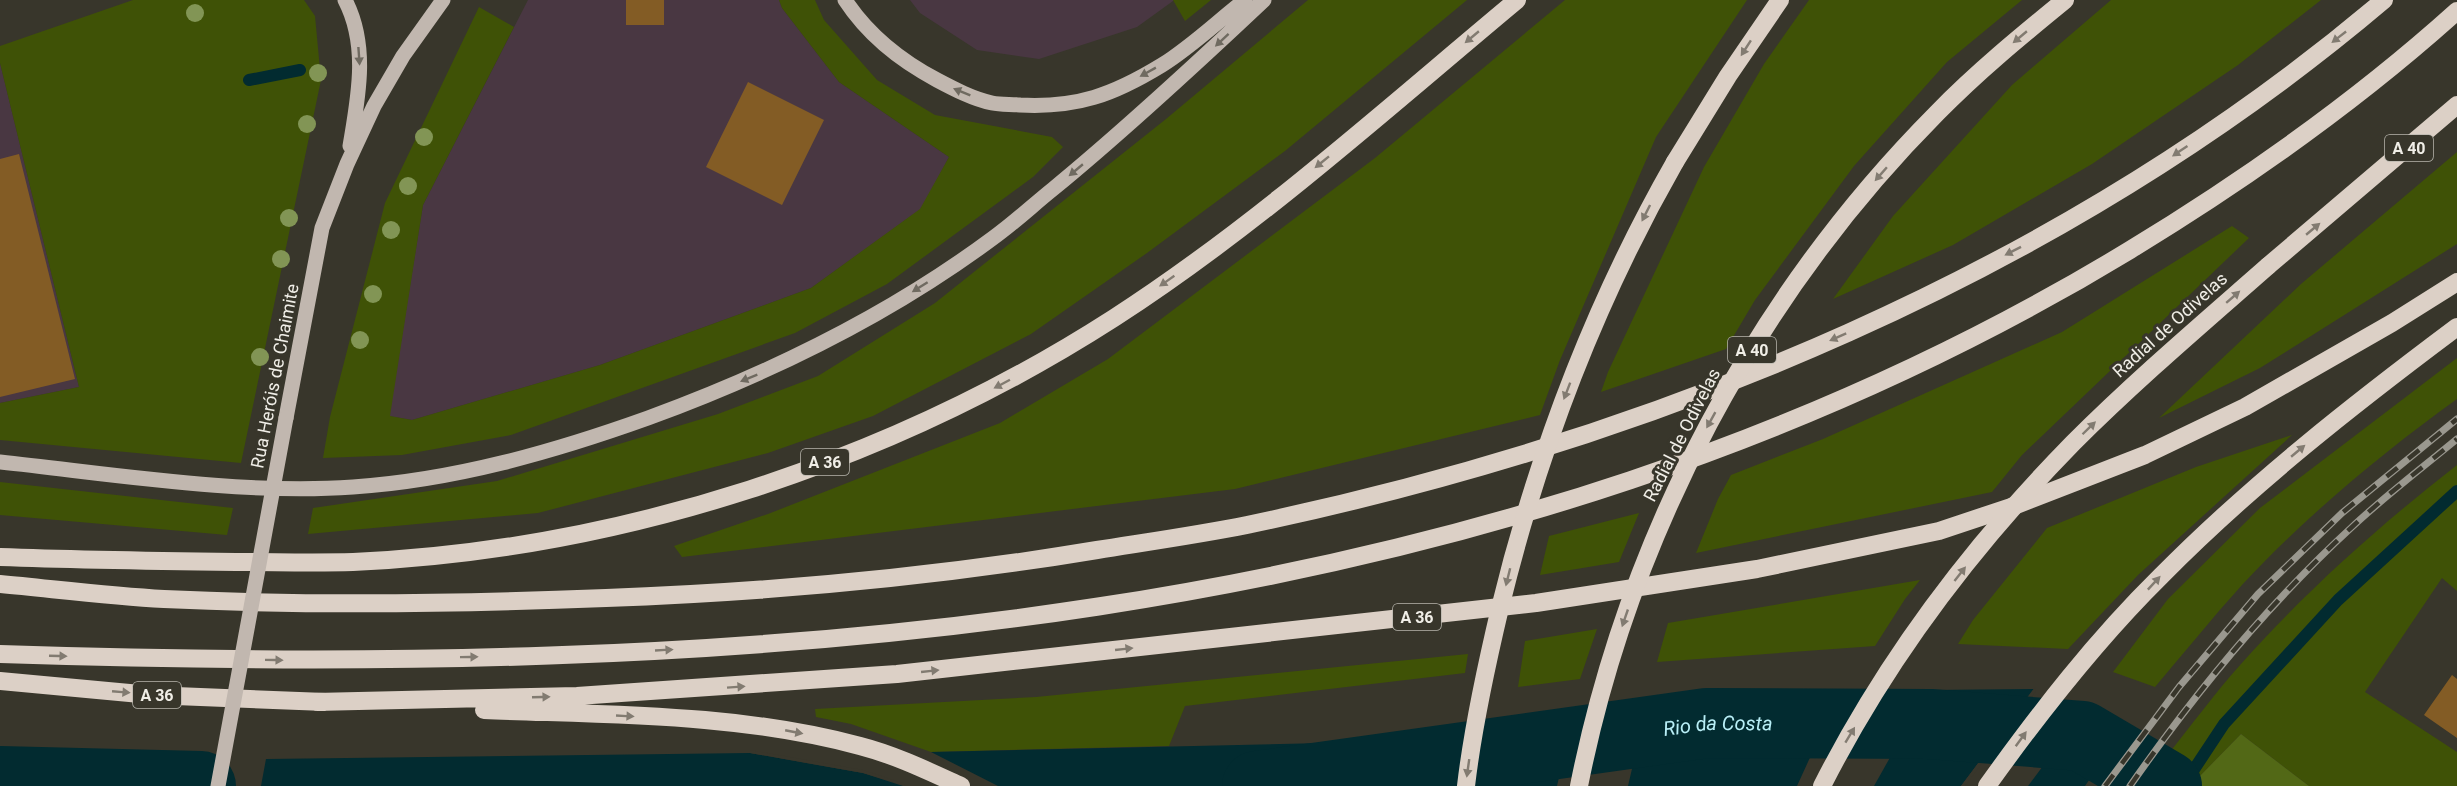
<svg xmlns="http://www.w3.org/2000/svg" width="2457" height="786" font-family="Roboto,sans-serif">
<style>
.industrial{fill:#493742}
.green{fill:#3f5206}
.forest{fill:#526816}
.water{fill:#022b30}
.pier{fill:#38362b}
.lines{fill:none;stroke-linecap:round;stroke-linejoin:round}
.stream{stroke:#022b30;stroke-width:12}
.river{stroke:#022b30;stroke-width:70}
.building{fill:#835c25}
.major{stroke:#c1b7af;stroke-width:15}
.highway{stroke:#dcd0c6;stroke-width:18}
.rail-casing{stroke:#9a988f;stroke-width:7}
.rail{stroke:#38362b;stroke-width:4.5;stroke-dasharray:14;stroke-linecap:butt}
.major-bridge{stroke:#c1b7af;stroke-width:15}
.highway-bridge{stroke:#dcd0c6;stroke-width:18}
.tree{fill:#829555}
.oneway{fill:#827b71}
.oneway2{fill:#6f6a60}
.labels{text-anchor:middle;stroke-width:6;stroke-linejoin:round;paint-order:stroke}
.shield{fill:#38362b;stroke:#b9b7af;stroke-width:1.5}
.shield-label{font-size:16px;font-weight:bold;fill:#f0eee7}
.street-label{font-size:18px;fill:#f0eee7;stroke:#38362b}
.water-label{font-size:20px;font-style:italic;fill:#b8eef6;stroke:#38362b}
</style>
<rect width="100%" height="100%" fill="#38362b"/>
<path class="industrial" d="M528,0H779L782,8L839,82L949,157L921,209L811,288L600,365L412,420L389,416L423,205Z
M910,0H1173V1L1137,27L1039,59L977,50L920,13Z
M0,63L79,387L0,403Z"/>
<path class="green" d="M133,0H304L315,16L321,80L241,463L0,440V403L79,387L0,63V46Z
M779,0H815L824,20L877,80L935,115L1052,137L1063,147L1033,177L887,284L795,333L511,435L402,455L323,458L330,417L385,203L479,7L514,27L423,205L390,416L412,420L600,365L811,288L920,209L949,157L839,82L782,8Z
M1173,0H1211L1185,21Z
M1308,0H1467L1285,151L1147,253L1031,334L873,416L768,453L538,513L308,534L313,508L497,481L718,414L818,376L935,303L1166,119Z
M1565,0H1747L1656,137L1560,360L1540,415L1235,489L682,557L674,546L768,514L1000,423L1108,359L1375,158Z
M1809,0H2022L1947,62L1854,166L1755,300L1726,349L1601,392L1608,372L1704,167L1764,64Z
M2111,0H2321L2238,65L2092,164L1953,245L1833,299L1893,216L2012,85Z
M2457,152V244L2260,368L2159,418L2301,284Z
M2232,226L2249,238L2022,455L1992,492L1696,553L1718,499L1731,475L1823,439L2062,332Z
M2457,358V399C2382,453 2305,517 2242,585C2212,618 2184,653 2155,687L2113,672L2168,599L2260,508Z
M2292,435L2138,575L2068,649L1958,644L1973,620L2047,528L2196,467Z
M2457,465V591L2442,578L2365,692L2457,752V786H2309L2241,734L2195,781L2166,757C2191,726 2214,694 2241,664C2306,591 2380,525 2457,465Z
M0,482L233,508L227,535L0,515Z
M1639,513L1619,562L1540,575L1549,536Z
M1920,580L1905,599L1875,646L1657,662L1668,623Z
M1597,629L1580,679L1518,687L1525,641Z
M1468,654L1465,673L1185,706L1169,746L931,752L851,724L816,717L815,709L1036,697Z"/>
<path class="forest" d="M2241,734L2309,786H2201L2195,781Z"/>
<path class="water" d="M2034,689L1961,786H1874L1928,690Z
M1843,697L1823,729L1797,786H1628L1645,713Z
M2084,711L2124,729L2085,786H2028Z
M1572,721L1557,786H1504L1513,724Z
M1453,740L1447,786H998L931,752Z
M750,753L863,773L903,786H261L266,759Z
M2166,757L2201,786H2146Z
M0,765L184,768L180,786H0Z"/>
<path class="pier" d="M2035,687L2036,691L1965,786H1961Z
M750,750L863,770L903,783L906,786L863,773L750,753Z"/>
<g class="lines">
<path class="stream" d="M249,80L300,70
M2183,786L2224,724L2338,600L2457,491"/>
<g class="river">
<path d="M0,781L201,786"/>
<path id="s1" d="M1257,786L1707,723L1930,724L2082,736L2167,786"/>
</g>
</g>
<path class="building" d="M626,0H664V25H626Z
M748,82L824,120L782,205L706,167Z
M19,154L75,379L0,397V159Z
M2452,675L2457,679V738L2424,715Z"/>
<g class="lines">
<path class="major" d="M345,0C369,46 358,98 350,146
M845,0C868,35 901,61 937,80C954,89 973,99 992,103C1001,105 1011,104 1020,105C1077,108 1113,95 1162,65C1191,47 1218,21 1245,0
M286,418L322,228L347,164L374,106L403,56L443,0
M0,462C113,474 240,495 353,487C455,480 553,452 648,418C771,373 888,316 993,238C1014,223 1033,205 1053,189C1126,129 1195,65 1264,0"/>
<path class="highway" d="M1675,162L1728,76L1780,0
M2268,266L2457,105
M0,557C79,560 157,561 236,562C275,562 314,563 353,562C620,550 890,462 1114,318C1258,225 1386,109 1517,0
M0,584C54,589 109,596 164,599C311,606 459,604 606,598C771,592 935,577 1097,550C1147,542 1197,535 1247,525C1657,439 2062,273 2384,0
M0,654C727,678 1492,638 2130,250C2245,180 2356,102 2457,11
M0,681L151,695L325,702
M315,702L577,696L897,674L1536,603L1757,569L1939,531L2011,507L2145,455L2245,407L2392,323L2457,282
M484,710C609,715 738,713 860,746C895,755 928,771 961,786
M1987,786C2040,712 2096,640 2161,576C2252,484 2354,404 2457,327"/>
<defs>
<path id="rail" d="M2105,786L2179,687L2258,594L2342,513L2457,419
M2130,786C2195,693 2268,604 2352,527C2385,496 2422,468 2457,439"/>
</defs>
<use href="#rail" class="rail-casing"/>
<use href="#rail" class="rail"/>
<path class="major-bridge" d="M218,786L286,418"/>
<path class="highway-bridge" d="M1466,786C1473,726 1486,667 1500,608C1538,452 1595,302 1675,162
M1579,786C1629,535 1756,295 1937,113C1977,72 2021,36 2065,0
M1822,786C1886,660 1974,544 2073,443C2135,381 2202,324 2268,266"/>
</g>
<g class="tree">
<circle cx="195" cy="13" r="9"/>
<circle cx="318" cy="73" r="9"/>
<circle cx="307" cy="124" r="9"/>
<circle cx="424" cy="137" r="9"/>
<circle cx="408" cy="186" r="9"/>
<circle cx="289" cy="218" r="9"/>
<circle cx="391" cy="230" r="9"/>
<circle cx="281" cy="259" r="9"/>
<circle cx="373" cy="294" r="9"/>
<circle cx="360" cy="340" r="9"/>
<circle cx="260" cy="357" r="9"/>
</g>
<defs><path id="oneway-solid" d="M-6-.8H1V-3.2L6.5 0L1 3.2V.8H-6Z" transform="scale(1.5)"/></defs>
<g class="oneway">
<use href="#oneway-solid" transform="translate(1472 37) rotate(140)"/>
<use href="#oneway-solid" transform="translate(2020 37) rotate(140)"/>
<use href="#oneway-solid" transform="translate(2339 37) rotate(142)"/>
<use href="#oneway-solid" transform="translate(1746 48) rotate(123)"/>
<use href="#oneway-solid" transform="translate(2180 151) rotate(146)"/>
<use href="#oneway-solid" transform="translate(1322 162) rotate(141)"/>
<use href="#oneway-solid" transform="translate(1881 174) rotate(131)"/>
<use href="#oneway-solid" transform="translate(1646 213) rotate(117)"/>
<use href="#oneway-solid" transform="translate(2313 229) rotate(-40)"/>
<use href="#oneway-solid" transform="translate(2013 251) rotate(153)"/>
<use href="#oneway-solid" transform="translate(1167 281) rotate(145)"/>
<use href="#oneway-solid" transform="translate(2233 297) rotate(-41)"/>
<use href="#oneway-solid" transform="translate(1838 337) rotate(156)"/>
<use href="#oneway-solid" transform="translate(1002 384) rotate(152)"/>
<use href="#oneway-solid" transform="translate(1567 391) rotate(111)"/>
<use href="#oneway-solid" transform="translate(1711 420) rotate(119)"/>
<use href="#oneway-solid" transform="translate(2089 428) rotate(-44)"/>
<use href="#oneway-solid" transform="translate(2298 451) rotate(-40)"/>
<use href="#oneway-solid" transform="translate(1960 574) rotate(-52)"/>
<use href="#oneway-solid" transform="translate(1508 577) rotate(104)"/>
<use href="#oneway-solid" transform="translate(2154 583) rotate(-47)"/>
<use href="#oneway-solid" transform="translate(1625 618) rotate(109)"/>
<use href="#oneway-solid" transform="translate(1124 649) rotate(-6)"/>
<use href="#oneway-solid" transform="translate(664 650) rotate(-3)"/>
<use href="#oneway-solid" transform="translate(58 656) rotate(2)"/>
<use href="#oneway-solid" transform="translate(469 657) rotate(-1)"/>
<use href="#oneway-solid" transform="translate(274 660) rotate(1)"/>
<use href="#oneway-solid" transform="translate(930 671) rotate(-6)"/>
<use href="#oneway-solid" transform="translate(736 687) rotate(-4)"/>
<use href="#oneway-solid" transform="translate(121 692) rotate(5)"/>
<use href="#oneway-solid" transform="translate(541 697) rotate(-2)"/>
<use href="#oneway-solid" transform="translate(625 716) rotate(3)"/>
<use href="#oneway-solid" transform="translate(794 732) rotate(11)"/>
<use href="#oneway-solid" transform="translate(1850 735) rotate(-59)"/>
<use href="#oneway-solid" transform="translate(2021 739) rotate(-54)"/>
<use href="#oneway-solid" transform="translate(1468 768) rotate(98)"/>
</g>
<g class="oneway2">
<use href="#oneway-solid" transform="translate(1222 40) rotate(137)"/>
<use href="#oneway-solid" transform="translate(359 56) rotate(86)"/>
<use href="#oneway-solid" transform="translate(1148 72) rotate(151)"/>
<use href="#oneway-solid" transform="translate(962 92) rotate(-158)"/>
<use href="#oneway-solid" transform="translate(1076 170) rotate(140)"/>
<use href="#oneway-solid" transform="translate(920 287) rotate(148)"/>
<use href="#oneway-solid" transform="translate(749 378) rotate(158)"/>
</g>
<g class="labels">
<g class="shield">
<rect x="2385" y="135" width="48" height="26" rx="4.5"/>
<rect x="1728" y="337" width="48" height="26" rx="4.5"/>
<rect x="801" y="449" width="48" height="26" rx="4.5"/>
<rect x="1393" y="604" width="48" height="26" rx="4.5"/>
<rect x="133" y="682" width="48" height="26" rx="4.5"/>
</g>
<g class="shield-label">
<text x="2409" y="154">A 40</text>
<text x="1752" y="356">A 40</text>
<text x="825" y="468">A 36</text>
<text x="1417" y="623">A 36</text>
<text x="157" y="701">A 36</text>
</g>
<g class="street-label">
<text transform="translate(2170 325) rotate(-42)" y="6">Radial de Odivelas</text>
<text transform="translate(275 376) rotate(-79)" y="6">Rua Heróis de Chaimite</text>
<text transform="translate(1682 435) rotate(-63)" y="6">Radial de Odivelas</text>
</g>
<g class="water-label">
<text dy="7" stroke="none"><textPath href="#s1" startOffset="465">Rio da Costa</textPath></text>
</g>
</g>
</svg>
